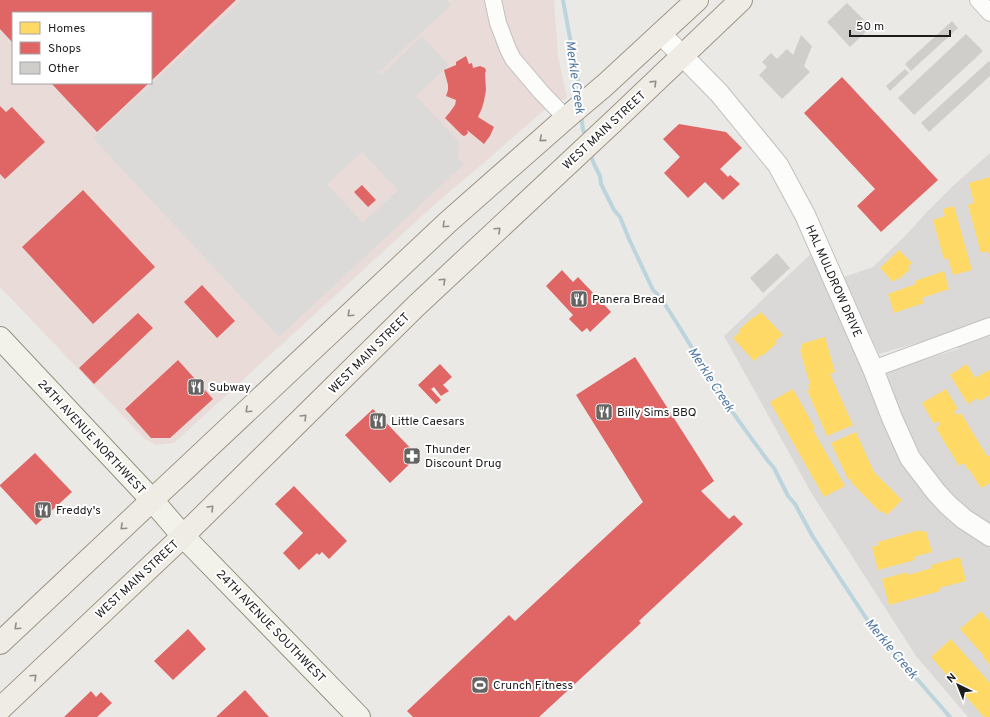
<svg xmlns="http://www.w3.org/2000/svg" width="990" height="717" font-family="Overpass,sans-serif">
<style>
.residential{fill:#dad9d7}
.commercial{fill:#e8dbd8;fill-rule:evenodd}
.parking{fill:#dbdad9;fill-rule:evenodd}
.homes{fill:#ffd966}
.shops{fill:#e06666}
.lines{fill:none;stroke-linecap:round;stroke-linejoin:round}
.stream{stroke:#bcd4dc;stroke-width:4}
.building{fill:#d0cecb}
.minor-casing{stroke:#c2c1c0;stroke-width:18}
.tertiary-casing{stroke:#c2c1c0;stroke-width:22}
.secondary-casing{stroke:#919380;stroke-width:24}
.primary-casing{stroke:#9f9785;stroke-width:24}
.minor{stroke:#fcfcfb;stroke-width:16}
.tertiary{stroke:#fcfcfb;stroke-width:20}
.secondary{stroke:#f2f2ea;stroke-width:22}
.primary{stroke:#efebe5;stroke-width:22}
.oneway{stroke:#908e8b}
.labels{text-anchor:middle;stroke-width:4;stroke-linejoin:round;paint-order:stroke}
.street-label{font-size:12px;fill:#1d1d1d;stroke:#fff}
.poi-label{font-size:12px;fill:#1d1d1d;stroke:#fff;text-anchor:start}
.water-label{font-size:13px;font-style:italic;fill:#5278a4;stroke:#fff}
</style>
<rect width="100%" height="100%" fill="#ebe9e6"/>
<path class="residential" d="M990,153V524L967,509L946,490L933,473L917,448L903,419L886,371L958,349L959,331L879,354L844,277L873,267L908,233L925,214L955,184Z
M814,251L907,460L990,542V717H968L916,656L812,494L724,336Z"/>
<path class="commercial" d="M0,0H554L558,56L567,98L549,106L486,161L434,205L174,443L156,445L145,439L0,287ZM13,13H151V83H13Z"/>
<path class="parking" d="M242,0H446L451,5L379,72L381,75L422,36L449,65L416,96L459,142L458,158L464,164L279,337L93,138ZM362,152L398,190L363,223L327,184Z"/>
<path class="homes" d="M990,177V258L988,251L981,253L968,205L974,203L969,183Z
M954,206L972,270L953,275L948,258L944,259L933,220L945,216L943,209Z
M899,250L912,263L908,267L910,269L898,280L897,278L893,282L880,268Z
M944,271L949,289L922,298L924,303L894,313L888,294L916,284L915,281Z
M761,312L783,335L775,341L777,343L762,356L761,355L754,361L733,338L740,332L739,330L753,317L754,318Z
M825,337L835,372L830,374L853,425L827,436L807,390L810,389L808,385L810,384L800,350L802,349L801,344Z
M967,364L975,378L989,370L990,372V395L979,401L977,398L968,404L950,375Z
M793,389L815,428L813,430L845,486L824,497L770,402Z
M946,389L958,409L954,411L957,415L961,413L987,456L990,455V483L981,488L969,469L968,470L964,463L959,466L936,428L940,425L938,421L934,424L922,403Z
M856,432L874,472L902,500L887,515L882,511L880,512L852,483L850,479H848L831,443Z
M920,530L921,532L926,531L932,552L914,557L915,560L878,570L872,547L879,545L878,542Z
M960,557L966,581L939,588L940,591L889,605L882,579L908,572V575L932,568L931,565Z
M981,611L990,622V665L983,657L984,656L960,629Z
M951,639L990,683V717H984L931,657Z"/>
<path class="shops" d="M0,0H236L151,81V13H13V43L0,29Z
M466,56L469,64L472,63L473,68L480,66L485,68L486,71L485,73L486,90L484,101L482,108L478,117L494,127L490,136L484,144L467,130L468,133L466,135L464,136L462,135L445,118L450,112L455,105L456,100L446,96L448,90V85L444,70L456,65V62Z
M842,77L938,180L881,232L857,206L875,189L804,113Z
M51,83H149L97,132Z
M0,106L6,112L12,107L45,142L5,179L0,174Z
M679,124L726,132L742,148L720,169L728,177L730,175L740,184L723,200L705,182L688,198L664,173L680,157L663,139Z
M362,185L376,200L368,207L354,192Z
M83,190L155,267L93,324L22,247Z
M562,270L573,282L578,277L611,312L590,332L587,328L582,332L569,319L573,315L546,286Z
M202,285L235,321L217,338L184,302Z
M138,313L153,328L94,384L79,368Z
M635,357L714,481L701,491L729,519L734,515L743,524L639,621L641,623L539,717H413L407,711L509,615L515,621L643,502L576,395Z
M178,360L213,399L170,438H151L125,409Z
M440,364L452,377L443,385L449,391L441,396L434,387L431,389L441,400L436,404L418,385Z
M373,409L418,456L390,483L345,435Z
M35,453L72,492L36,525L0,486V485Z
M294,486L347,541L329,559L322,552L319,555L317,553L299,570L283,553L303,533L275,504Z
M188,629L206,649L173,680L154,661Z
M245,690L269,717H216Z
M91,691L96,697L101,692L112,703L97,717H64Z"/>
<g class="lines">
<path class="stream" d="M563,0L574,60L575,71L578,78L579,98
M581,114L583,130L587,137
M590,153L594,164L600,176L601,184L614,210L620,217L629,239L653,290C661,296 666,306 671,314C686,337 699,360 713,383C730,410 749,435 768,461L774,468L788,496L795,504L813,537L843,583L872,627L950,717"/>
</g>
<path class="building" d="M847,3L871,27L850,47L827,22Z
M952,21L958,28L911,71L905,64Z
M966,34L983,51L914,115L898,98Z
M801,35L812,46L804,66L810,72L782,99L759,75L767,67L762,62L771,53L777,59L787,49L793,55Z
M989,61L990,62V76L929,132L921,123Z
M905,69L909,73L890,91L886,86Z
M777,253L790,268L763,293L750,278Z"/>
<g class="lines">
<defs>
<path id="minor" d="M493,0L498,23L508,49L513,59L541,92L566,118
M978,0L990,13
M873,369L990,326"/>
<path id="tertiary" d="M660,33L719,93L778,165L805,215L873,369L892,418L910,458L936,492L948,505L964,519L990,536"/>
<path id="secondary" d="M0,338L152,500L183,536L359,717"/>
<path id="primary" d="M0,643L448,222L566,118L605,85L697,0
M0,709L183,536L416,306L616,119L741,0"/>
</defs>
<use href="#minor" class="minor-casing"/>
<use href="#tertiary" class="tertiary-casing"/>
<use href="#secondary" class="secondary-casing"/>
<use href="#primary" class="primary-casing"/>
<use href="#minor" class="minor"/>
<use href="#tertiary" class="tertiary"/>
<use href="#secondary" class="secondary"/>
<use href="#primary" class="primary"/>
</g>
<defs><path id="oneway-chevron" d="M-2-3.5L2.5 0L-2 3.5" fill="none" stroke-width="1.6" stroke-linecap="round" stroke-linejoin="round"/></defs>
<g class="oneway">
<use href="#oneway-chevron" transform="translate(654 83) rotate(-44)"/>
<use href="#oneway-chevron" transform="translate(542 139) rotate(139)"/>
<use href="#oneway-chevron" transform="translate(445 225) rotate(137)"/>
<use href="#oneway-chevron" transform="translate(498 230) rotate(-43)"/>
<use href="#oneway-chevron" transform="translate(443 281) rotate(-43)"/>
<use href="#oneway-chevron" transform="translate(350 314) rotate(137)"/>
<use href="#oneway-chevron" transform="translate(248 410) rotate(137)"/>
<use href="#oneway-chevron" transform="translate(304 417) rotate(-45)"/>
<use href="#oneway-chevron" transform="translate(211 508) rotate(-45)"/>
<use href="#oneway-chevron" transform="translate(123 527) rotate(137)"/>
<use href="#oneway-chevron" transform="translate(17 627) rotate(137)"/>
<use href="#oneway-chevron" transform="translate(34 677) rotate(-43)"/>
</g>
<defs>
<symbol id="restaurant-square" viewBox="-11 -11 22 22"><rect x="-9" y="-9" width="18" height="18" rx="4" fill="#656463" stroke="#fff"/><path d="M-5-6h1v4h1v-4h1v4h1v-4h1v5L-1.5 .5V6h-2V.5L-5-1ZM5-6V6H3V1.5H1.5Q1.5-4 5-6Z" fill="#fff"/></symbol>
<symbol id="pharmacy-square" viewBox="-11 -11 22 22"><rect x="-9" y="-9" width="18" height="18" rx="4" fill="#656463" stroke="#fff"/><path d="M-2-6h4v4h4v4h-4v4h-4v-4h-4v-4h4Z" fill="#fff"/></symbol>
<symbol id="stadium-square" viewBox="-11 -11 22 22"><rect x="-9" y="-9" width="18" height="18" rx="4" fill="#656463" stroke="#fff"/><path d="M0-5a6.5 5 0 1 0 0 10a6.5 5 0 1 0 0-10ZM-3.5-1.8h7v3.6h-7Z" fill="#fff"/></symbol>
</defs>
<g fill-rule="evenodd">
<use href="#restaurant-square" x="569" y="289" width="20" height="20"/>
<use href="#restaurant-square" x="186" y="377" width="20" height="20"/>
<use href="#restaurant-square" x="594" y="402" width="20" height="20"/>
<use href="#restaurant-square" x="368" y="411" width="20" height="20"/>
<use href="#pharmacy-square" x="402" y="446" width="20" height="20"/>
<use href="#restaurant-square" x="33" y="500" width="20" height="20"/>
<use href="#stadium-square" x="470" y="675" width="20" height="20"/>
</g>
<g class="labels">
<g class="street-label">
<text transform="translate(604 130) rotate(-43)" y="4">WEST MAIN STREET</text>
<text transform="translate(834 281) rotate(66)" y="4">HAL MULDROW DRIVE</text>
<text transform="translate(369 353) rotate(-45)" y="4">WEST MAIN STREET</text>
<text transform="translate(92 437) rotate(47)" y="4">24TH AVENUE NORTHWEST</text>
<text transform="translate(137 579) rotate(-43)" y="4">WEST MAIN STREET</text>
<text transform="translate(271 626) rotate(46)" y="4">24TH AVENUE SOUTHWEST</text>
</g>
<g class="poi-label">
<text x="592" y="303">Panera Bread</text>
<text x="209" y="391">Subway</text>
<text x="617" y="416">Billy Sims BBQ</text>
<text x="391" y="425">Little Caesars</text>
<text x="425" y="453">Thunder<tspan x="425" dy="14">Discount Drug</tspan></text>
<text x="56" y="514">Freddy's</text>
<text x="493" y="689">Crunch Fitness</text>
</g>
<g class="water-label">
<text transform="translate(576 77) rotate(82)" y="5">Merkle Creek</text>
<text transform="translate(712 379) rotate(57)" y="5">Merkle Creek</text>
<text transform="translate(892 648) rotate(50)" y="5">Merkle Creek</text>
</g>
</g>
<rect x="12" y="12" width="140" height="72" fill="#ffffff" stroke="#a5a5a5"/>
<rect x="20" y="22" width="20" height="12" fill="#ffd966" stroke="#a5a5a5"/>
<text x="48" y="32" font-size="12" fill="#1d1d1d">Homes</text>
<rect x="20" y="42" width="20" height="12" fill="#e06666" stroke="#a5a5a5"/>
<text x="48" y="52" font-size="12" fill="#1d1d1d">Shops</text>
<rect x="20" y="62" width="20" height="12" fill="#d0cecb" stroke="#a5a5a5"/>
<text x="48" y="72" font-size="12" fill="#1d1d1d">Other</text>
<g transform="translate(958 685) rotate(317)" stroke="#ffffff" stroke-width="3" paint-order="stroke">
<path d="M0-3L7 15L0 10L-7 15Z" fill="#1d1d1d"/>
<text y="-6" font-size="11" font-weight="bold" text-anchor="middle" fill="#1d1d1d">N</text>
</g>
<path d="M850 30v6h100v-6" fill="none" stroke="#1d1d1d" stroke-width="2"/>
<text x="856" y="30" font-size="12" fill="#1d1d1d" stroke="#ffffff" stroke-width="3" paint-order="stroke">50 m</text>
</svg>
